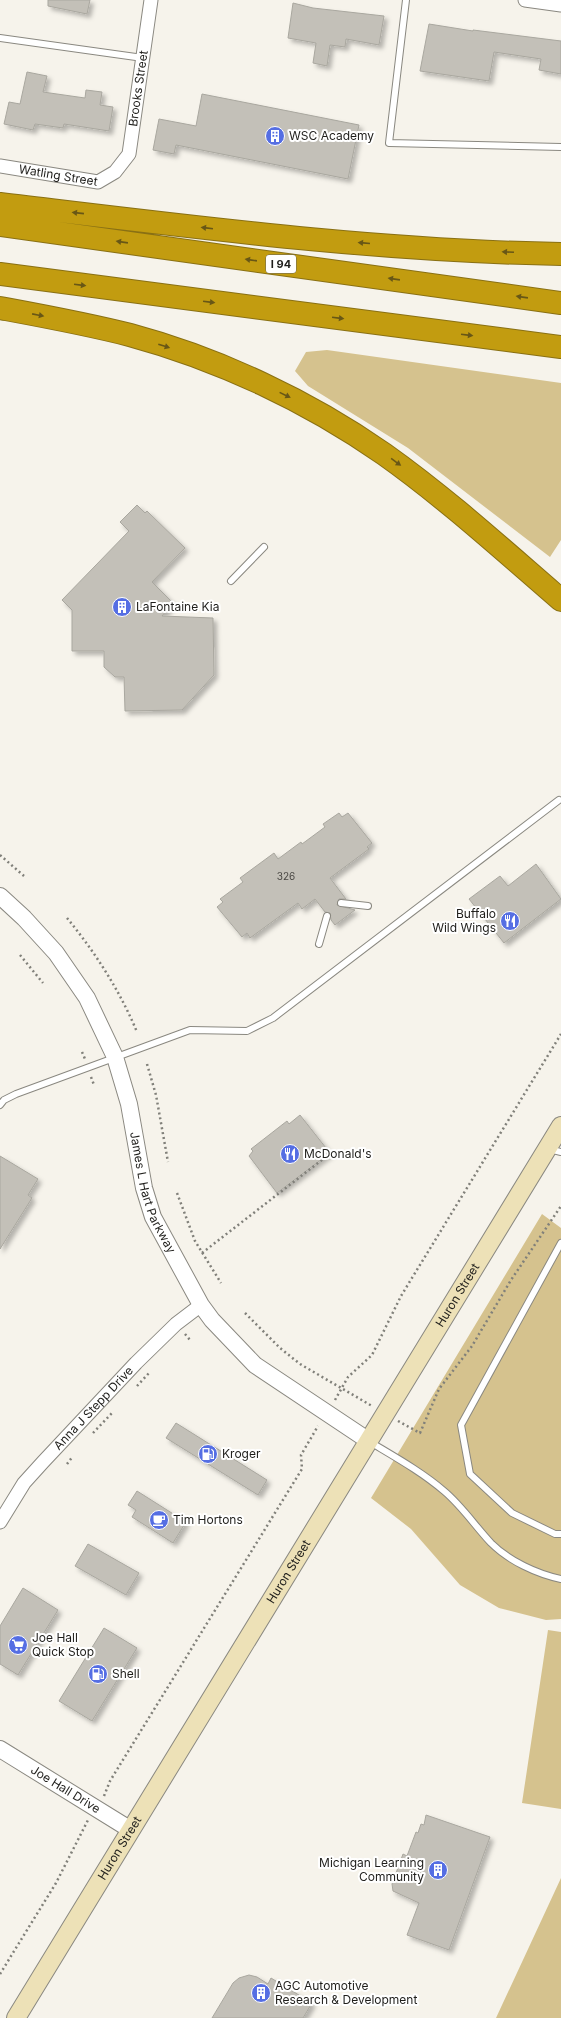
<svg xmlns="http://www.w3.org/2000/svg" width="561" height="2018" font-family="Inter,sans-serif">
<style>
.green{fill:#d5c28e}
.building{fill:#c3c0b8;stroke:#a9a79f;filter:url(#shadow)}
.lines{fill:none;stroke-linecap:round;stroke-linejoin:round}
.service-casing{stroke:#8a8880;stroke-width:8}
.minor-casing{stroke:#8a8880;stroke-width:15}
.tertiary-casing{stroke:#8a8880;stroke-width:18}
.secondary-casing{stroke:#8a8880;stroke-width:20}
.motorway-casing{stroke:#897014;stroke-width:24}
.path{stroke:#81807a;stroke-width:2.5;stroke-dasharray:2 3;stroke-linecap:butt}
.service{stroke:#fff;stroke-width:6}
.minor{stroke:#fff;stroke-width:13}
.tertiary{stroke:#fff;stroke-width:16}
.secondary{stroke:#ede1b7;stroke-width:18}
.motorway{stroke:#c29c10;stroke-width:22}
.oneway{fill:#685716}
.labels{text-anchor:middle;stroke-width:4;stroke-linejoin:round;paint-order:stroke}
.number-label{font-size:10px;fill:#484642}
.shield{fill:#fff;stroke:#62625f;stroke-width:1}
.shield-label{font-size:11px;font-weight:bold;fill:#1f1e1b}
.street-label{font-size:12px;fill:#1f1e1b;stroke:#fff}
.poi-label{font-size:12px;fill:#1f1e1b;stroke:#fff;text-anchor:start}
</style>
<defs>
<filter id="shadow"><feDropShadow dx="3.5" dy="3.5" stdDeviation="2" flood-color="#0004"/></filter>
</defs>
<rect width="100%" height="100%" fill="#f6f3eb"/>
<path class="green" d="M327,350L561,383V540L550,557L408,448L308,386L295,371L306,352Z
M542,1214L561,1228V1619L546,1620L499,1608L460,1585L411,1529L371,1498Z
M548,1630L561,1632V1809L522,1803Z
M561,1878V2018H496Z"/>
<path class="building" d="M48,0H90L87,14L48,6Z
M293,3L313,8L384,16L379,45L346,39L345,47L330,45L327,66L313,63L316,43L288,38Z
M429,24L473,31V30L561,41V74L539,70L541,59L494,52L489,81L420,71Z
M27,72L47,76L43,92L85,98L86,90L102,92L100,105L113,107L109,131L64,124L63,128L35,124L33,130L4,124L9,102L20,104Z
M202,94L359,125L348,179L176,145L174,154L153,150L159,119L196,126Z
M137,505L145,513L147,511L185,548L152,582L173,603L162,616L213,618L214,675L182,710L125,711L124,677H115L104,667V651H72V610L62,600L129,531L120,522Z
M339,813L342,817L348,813L372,843L367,847L369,849L330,878L346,899H339L337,905L355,910L335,925L331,920L330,913L325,912L315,899L302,909L298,903L250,938L247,933L242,937L217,907L223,902L220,899L243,882L240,878L274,853L278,859L301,842L302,844L325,827L323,824Z
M536,864L561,899L504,943L469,899L500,876L508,886Z
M300,1115L330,1153L277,1193L249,1156L253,1151L251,1149L287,1121L289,1124Z
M0,1156L38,1179L28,1195L32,1198L0,1249Z
M176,1423L267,1480L258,1495L166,1438Z
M137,1491L186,1522L173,1543L132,1517L136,1510L128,1505Z
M88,1544L139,1573L126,1595L75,1566Z
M23,1588L58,1610L18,1675L0,1664V1626Z
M104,1628L137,1648L92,1721L59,1701Z
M426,1815L490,1837L449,1950L407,1935L419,1903L393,1891L392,1884L403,1854L407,1856L416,1832L418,1833L421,1824L424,1825Z
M249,1975L257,1977L268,1984L271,1978L312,2003L303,2018H212L233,1983L239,1978Z"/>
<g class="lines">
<defs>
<path id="service" d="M406,0L389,143L561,147
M0,38L143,58
M231,581L264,547
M341,903L368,906
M319,944L327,916
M0,1105L4,1100L16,1094L190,1030L247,1031L273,1018L559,800
M549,1149L561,1152
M561,1243L461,1425L470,1474L512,1513L555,1534H561
M370,1442C395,1457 422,1472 444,1491C462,1506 475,1526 491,1543C509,1561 537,1574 561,1579"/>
<g id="minor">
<path d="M525,0L561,5"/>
<path id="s1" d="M0,166L98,182L115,172L129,154L151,0"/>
<path id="s2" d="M0,1522L24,1483L43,1462L136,1363L176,1324L201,1305"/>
</g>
<g id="tertiary">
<path id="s3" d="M0,896L24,918L56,953L87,998L115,1057L129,1104L144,1188L153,1217L201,1305L212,1320L255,1365L369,1441"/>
<path id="s4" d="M0,1749L131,1830"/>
</g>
<g id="secondary">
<path id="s5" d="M16,2018L561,1126"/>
</g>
<path id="motorway" d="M0,204C186,226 373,251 561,254
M0,225L561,303
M0,274L561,347
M0,308C43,316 87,324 130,335C219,359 308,401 384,454C446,498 503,550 561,600"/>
</defs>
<use href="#service" class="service-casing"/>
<use href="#minor" class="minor-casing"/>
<use href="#tertiary" class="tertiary-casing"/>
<use href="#secondary" class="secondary-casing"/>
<use href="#motorway" class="motorway-casing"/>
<path class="path" d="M0,855L24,876
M67,918C95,952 120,991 137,1032
M20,955L43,983
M82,1052L85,1059
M147,1064L156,1095L168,1162
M91,1077L94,1085
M177,1193L195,1241L221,1283
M202,1253L336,1149
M245,1313L280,1348L300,1364L372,1406
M185,1334L190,1340
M137,1386L149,1373
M335,1400L348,1377L372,1355L401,1296L561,1034
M398,1421L420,1433L439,1389L472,1346L511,1280L561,1206
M93,1433L112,1413
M67,1464L73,1456
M104,1796L110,1781L302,1469L301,1455L318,1426
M0,1974L56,1883L88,1820"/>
<use href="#service" class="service"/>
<use href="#minor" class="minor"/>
<use href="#tertiary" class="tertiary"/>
<use href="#secondary" class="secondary"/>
<use href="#motorway" class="motorway"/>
</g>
<defs><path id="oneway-solid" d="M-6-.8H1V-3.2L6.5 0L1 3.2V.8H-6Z"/></defs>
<g class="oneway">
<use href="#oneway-solid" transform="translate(78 213) rotate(-174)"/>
<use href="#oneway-solid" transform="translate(207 228) rotate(-173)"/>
<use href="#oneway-solid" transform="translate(122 242) rotate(-172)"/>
<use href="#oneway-solid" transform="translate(364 243) rotate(-175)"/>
<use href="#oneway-solid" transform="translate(508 252) rotate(-177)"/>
<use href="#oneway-solid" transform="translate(251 260) rotate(-172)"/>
<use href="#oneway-solid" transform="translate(394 279) rotate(-172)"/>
<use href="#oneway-solid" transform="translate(80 285) rotate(7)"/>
<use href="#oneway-solid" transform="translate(522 297) rotate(-172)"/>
<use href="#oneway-solid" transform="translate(209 302) rotate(7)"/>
<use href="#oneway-solid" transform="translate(38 315) rotate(11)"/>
<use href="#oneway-solid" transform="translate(338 318) rotate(7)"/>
<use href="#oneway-solid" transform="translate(467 335) rotate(7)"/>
<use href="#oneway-solid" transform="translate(164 346) rotate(18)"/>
<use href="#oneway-solid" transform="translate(285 395) rotate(26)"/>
<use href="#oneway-solid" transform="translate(396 462) rotate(36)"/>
</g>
<defs>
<symbol id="building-disc" viewBox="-11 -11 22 22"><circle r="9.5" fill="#556ee3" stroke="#fff"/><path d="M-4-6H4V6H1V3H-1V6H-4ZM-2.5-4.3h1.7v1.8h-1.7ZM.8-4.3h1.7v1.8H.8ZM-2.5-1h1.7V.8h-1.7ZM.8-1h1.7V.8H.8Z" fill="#fff"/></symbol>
<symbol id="restaurant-disc" viewBox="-11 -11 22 22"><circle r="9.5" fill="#556ee3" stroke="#fff"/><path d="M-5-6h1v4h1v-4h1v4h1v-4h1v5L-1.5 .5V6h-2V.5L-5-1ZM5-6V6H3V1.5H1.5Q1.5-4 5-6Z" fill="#fff"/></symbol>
<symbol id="fuel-disc" viewBox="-11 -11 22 22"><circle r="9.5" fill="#556ee3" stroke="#fff"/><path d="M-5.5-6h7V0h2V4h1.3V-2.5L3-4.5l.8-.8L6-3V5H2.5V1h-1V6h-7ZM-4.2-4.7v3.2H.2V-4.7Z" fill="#fff"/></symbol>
<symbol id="cafe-disc" viewBox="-11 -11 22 22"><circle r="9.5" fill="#556ee3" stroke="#fff"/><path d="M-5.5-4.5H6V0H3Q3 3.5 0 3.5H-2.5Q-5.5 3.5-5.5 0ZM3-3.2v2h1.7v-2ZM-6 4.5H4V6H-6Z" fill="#fff"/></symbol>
<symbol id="supermarket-disc" viewBox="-11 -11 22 22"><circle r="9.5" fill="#556ee3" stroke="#fff"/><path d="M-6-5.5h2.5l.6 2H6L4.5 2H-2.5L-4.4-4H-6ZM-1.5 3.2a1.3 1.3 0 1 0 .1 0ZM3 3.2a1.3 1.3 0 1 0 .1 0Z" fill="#fff"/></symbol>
</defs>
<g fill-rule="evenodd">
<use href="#building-disc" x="264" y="125" width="22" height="22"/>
<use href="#building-disc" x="111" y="596" width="22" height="22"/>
<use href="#restaurant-disc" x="499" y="910" width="22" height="22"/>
<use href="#restaurant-disc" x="279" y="1143" width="22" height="22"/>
<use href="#fuel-disc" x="197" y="1443" width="22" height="22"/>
<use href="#cafe-disc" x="148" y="1509" width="22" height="22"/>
<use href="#supermarket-disc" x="7" y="1634" width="22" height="22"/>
<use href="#fuel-disc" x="87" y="1663" width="22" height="22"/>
<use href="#building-disc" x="427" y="1859" width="22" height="22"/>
<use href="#building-disc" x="250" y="1982" width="22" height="22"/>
</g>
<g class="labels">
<g class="number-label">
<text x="286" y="880">326</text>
</g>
<rect class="shield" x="266" y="255" width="30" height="18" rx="3"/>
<g class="shield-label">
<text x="281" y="268">I 94</text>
</g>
<g class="street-label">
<text dy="4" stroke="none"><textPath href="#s1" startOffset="208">Brooks Street</textPath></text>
<text dy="4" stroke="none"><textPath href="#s1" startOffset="59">Watling Street</textPath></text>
<text dy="4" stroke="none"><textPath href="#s3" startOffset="341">James L Hart Parkway</textPath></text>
<text dy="4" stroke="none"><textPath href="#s5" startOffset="847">Huron Street</textPath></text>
<text dy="4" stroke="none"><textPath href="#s2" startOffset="148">Anna J Stepp Drive</textPath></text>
<text dy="4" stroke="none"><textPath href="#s5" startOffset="523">Huron Street</textPath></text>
<text dy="4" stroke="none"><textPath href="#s4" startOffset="77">Joe Hall Drive</textPath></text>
<text dy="4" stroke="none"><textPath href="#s5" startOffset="199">Huron Street</textPath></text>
</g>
<g class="poi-label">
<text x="289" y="140">WSC Academy</text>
<text x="136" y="611">LaFontaine Kia</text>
<text x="496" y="918" text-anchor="end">Buffalo<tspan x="496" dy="14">Wild Wings</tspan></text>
<text x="304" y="1158">McDonald's</text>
<text x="222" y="1458">Kroger</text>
<text x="173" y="1524">Tim Hortons</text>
<text x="32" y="1642">Joe Hall<tspan x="32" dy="14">Quick Stop</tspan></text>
<text x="112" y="1678">Shell</text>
<text x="424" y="1867" text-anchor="end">Michigan Learning<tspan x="424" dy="14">Community</tspan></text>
<text x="275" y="1990">AGC Automotive<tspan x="275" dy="14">Research &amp; Development</tspan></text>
</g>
</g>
</svg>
